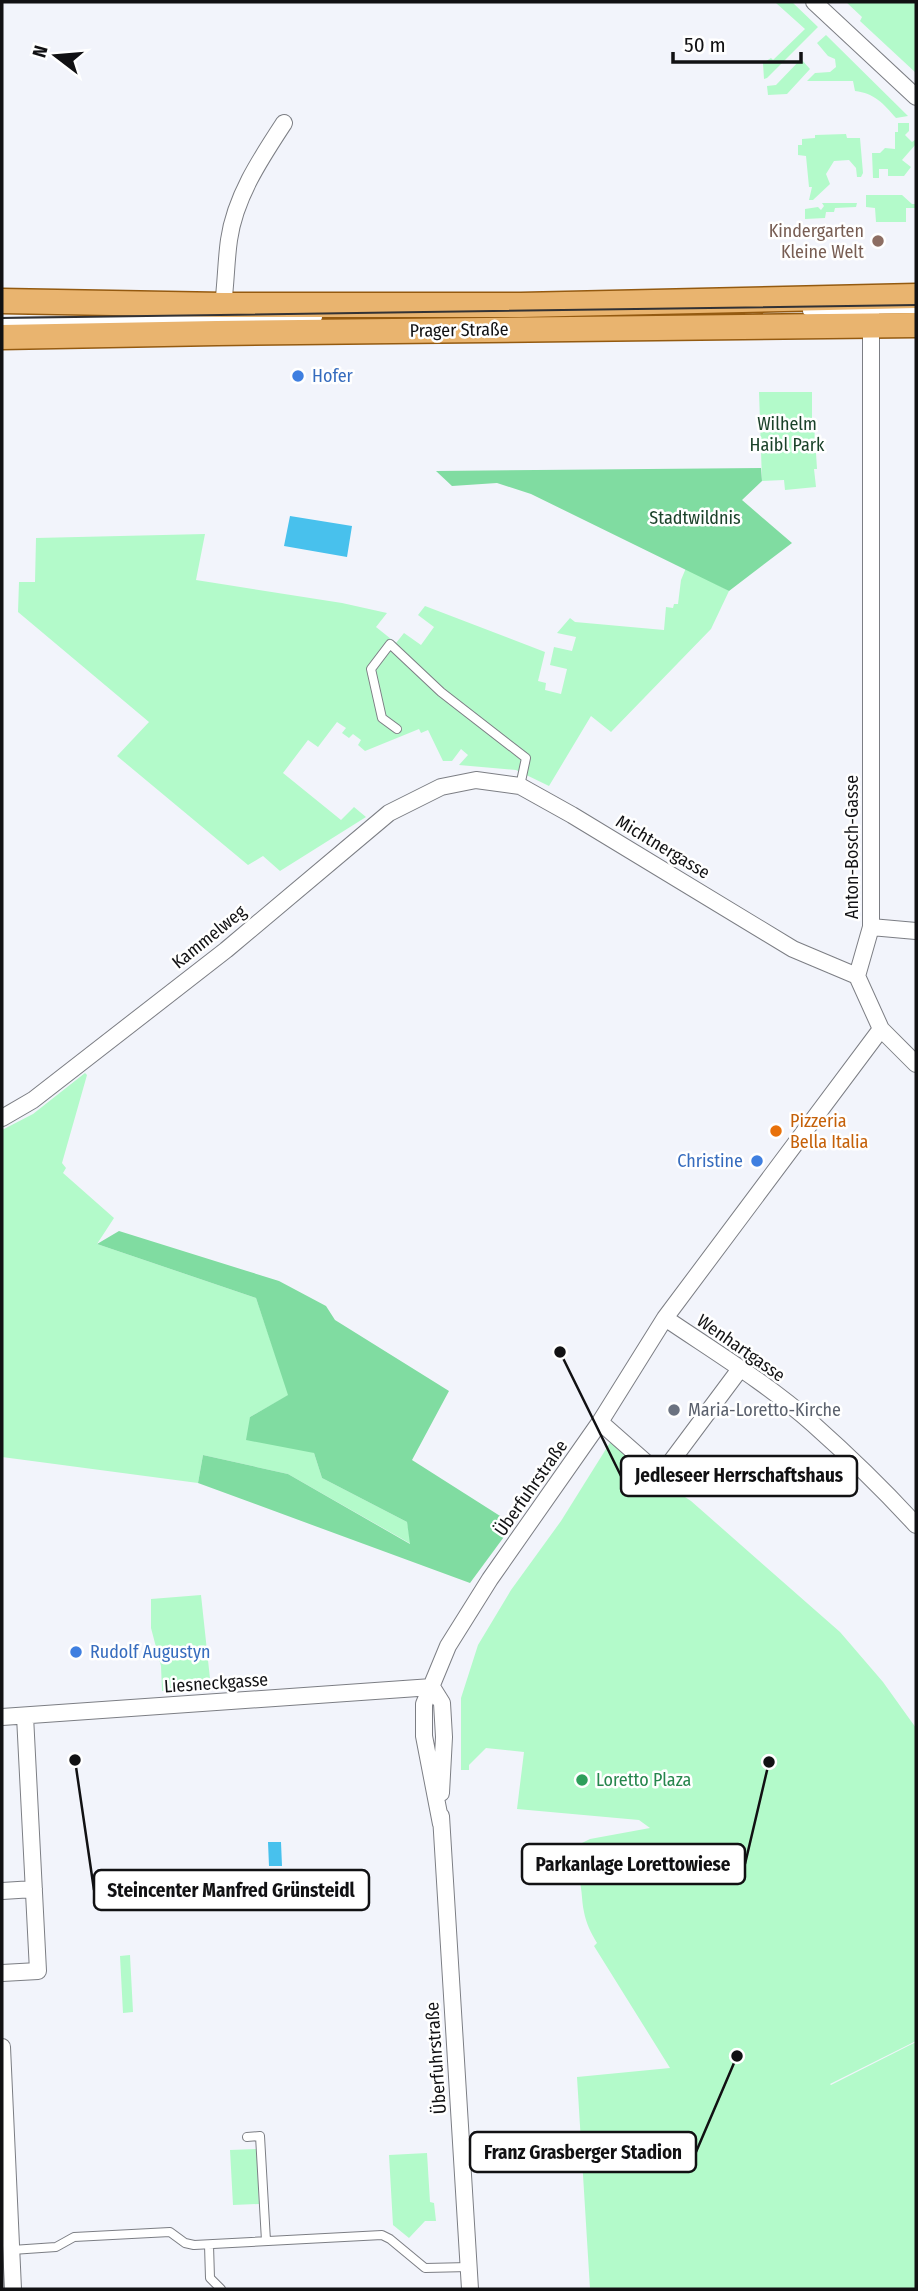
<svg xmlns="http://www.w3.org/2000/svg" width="918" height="2291" font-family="'Fira Sans Condensed',sans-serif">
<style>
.green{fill:#b3faca}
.forest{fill:#80dca1}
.water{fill:#48c1ed}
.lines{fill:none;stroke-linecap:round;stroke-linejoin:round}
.service-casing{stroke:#7c7e84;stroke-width:10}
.minor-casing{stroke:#7c7e84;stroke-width:18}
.primary-casing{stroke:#945a10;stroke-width:27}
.service{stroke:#fff;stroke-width:8}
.minor{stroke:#fff;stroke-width:16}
.primary{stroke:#e9b46f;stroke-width:24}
.tram{stroke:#323235;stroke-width:2}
.education-dot{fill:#8d6e63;stroke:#fff;stroke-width:2.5}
.shop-dot{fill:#3f7fe0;stroke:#fff;stroke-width:2.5}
.food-dot{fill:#e8710a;stroke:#fff;stroke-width:2.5}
.worship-dot{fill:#6b7280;stroke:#fff;stroke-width:2.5}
.leisure-dot{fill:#2e9e5b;stroke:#fff;stroke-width:2.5}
.labels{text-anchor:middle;stroke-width:5;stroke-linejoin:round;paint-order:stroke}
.education-label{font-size:18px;fill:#785e54;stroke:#fff;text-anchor:end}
.street-label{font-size:18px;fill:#111113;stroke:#fff}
.shop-label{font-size:18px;fill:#366cbe;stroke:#fff;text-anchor:start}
.park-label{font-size:18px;fill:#1b422a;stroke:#fff}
.food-label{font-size:18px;fill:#c56008;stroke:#fff;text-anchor:start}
.worship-label{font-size:18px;fill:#5b616d;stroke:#fff;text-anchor:start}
.leisure-label{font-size:18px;fill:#27864d;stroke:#fff;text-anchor:start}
.leader{fill:none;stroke:#111113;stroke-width:2.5}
.callout-dot{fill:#111113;stroke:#fff;stroke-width:2.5}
.callout{fill:#fff;stroke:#111113;stroke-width:2.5}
.callout-label{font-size:19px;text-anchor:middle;font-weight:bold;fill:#111113}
</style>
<rect width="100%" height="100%" fill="#f2f4fb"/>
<path class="green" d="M777,2H792L818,27L767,78L764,79L763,63L771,58L773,60L805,29L776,3Z
M846,2H916V73L860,21L862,17Z
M826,35L908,116L896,118C884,104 874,93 855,91L853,81H807L815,73L830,72L836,67L835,59L828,56L817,43Z
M801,59L810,69L787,94L768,95L767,86L776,85Z
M898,123H909V131L905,135L912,142L916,139V144L902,160L911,167L904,176H888V169H879V178H873L872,153H880L885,148L895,149V132H898Z
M846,134L847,138H860L863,173L861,177H857L856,168L849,160L834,161L826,174L830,184L813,200H809L812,187H809L806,156L798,155V145H802V139L815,138V135Z
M866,195H902L912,204H916V208H906V222H876L875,208L866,207Z
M822,203H857L856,207L835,208L834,212H826L825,218L805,219V209L818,207L821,210L824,206Z
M759,392H812V422H815L814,453H816L817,469H814L816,487L785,490L784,480L762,481Z
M205,534L196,580L342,603L387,613L376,627L396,643L404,633L421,645L434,627L418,615L425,606L545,652L538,681L546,683L545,690L561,694L567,669L550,665L554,647L572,651L576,637L557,633L570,618L575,622L664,630L666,607L673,608L674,604H678L681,580L686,568L729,591L711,629L611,732L591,716L549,786L516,770L459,765L468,755L461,749L452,761H443L428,730L421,733L419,729L365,751L358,745L361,740L353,734L349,738L342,733L346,728L337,722L318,747L308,740L283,773L341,820L354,807L366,817L280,871L263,856L248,865L117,756L149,722L18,612L19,582H35L36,538Z
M85,1073L87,1075L62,1163L66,1168L63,1173L114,1218L97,1244L256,1298L289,1395L250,1417L314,1453L322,1478L407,1522L411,1544L288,1474L203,1455L198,1483L2,1457V1130L33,1114Z
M611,1441L652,1475L691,1501L840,1632L883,1682L916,1728V2041L830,2084L831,2085L916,2042V2289H590L577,2077L670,2068L594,1946L597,1943C591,1933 586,1923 584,1912C581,1899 583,1884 576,1873L578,1871L574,1847L590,1839L650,1828L639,1820L517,1809L524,1752L486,1748L469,1765V1770H461V1698L478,1645L511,1590L561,1521Z
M201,1595L211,1688L162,1691L161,1666L151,1628V1599Z
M130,1955L133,2012L123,2013L120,1956Z
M257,2149L259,2204L233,2205L230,2150Z
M427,2153L430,2202L434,2203L436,2221H425L409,2238L393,2225L389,2155Z"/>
<path class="forest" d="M761,468L762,481L742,500L792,543L729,591L531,494L497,483L452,486L436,471Z
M119,1231L279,1281L326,1306L335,1320L449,1391L412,1460L508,1521L509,1530L470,1583L198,1483L203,1455L288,1474L410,1544L407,1522L322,1478L314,1453L246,1440L250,1417L288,1395L256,1298L97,1244Z"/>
<path class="water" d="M290,516L352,526L347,557L284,546Z
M268,1842H281L282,1866H269Z"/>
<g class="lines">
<defs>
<path id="service" d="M807,311L916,309
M2,322L318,317
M397,729L382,718L371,669L390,644L441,692L526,758L520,786
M247,2137L260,2136L266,2241
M209,2245L210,2278L221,2289
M12,2250L56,2247L74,2237L170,2232L185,2243L194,2245L382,2235L390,2239L425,2268L469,2267"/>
<path id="minor" d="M814,2L916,97
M871,296V927L857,976L881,1029L916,1064
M223,305C226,283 226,261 229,240C235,197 261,158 284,123
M871,927L916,931
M2,1118L33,1100L226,950L389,813L441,787L476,780L520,786L572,815L793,949L857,976
M665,1318C715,1352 768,1384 813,1424C849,1456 884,1490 916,1525
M600,1422L659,1474L664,1471L740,1369
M432,1687L442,1703L444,1737L441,1793
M2,1717L432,1687
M441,1816L470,2289
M441,1824L424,1736V1704L448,1646L490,1579L600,1422L665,1318L881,1029
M2,1891L34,1889
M2,1973L38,1971L25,1716
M2,2047L13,2289"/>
<path id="primary" d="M2,301L223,305H521L916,296
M2,337L217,333L916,325"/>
</defs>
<use href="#service" class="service-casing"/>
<use href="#minor" class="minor-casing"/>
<use href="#primary" class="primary-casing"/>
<use href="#service" class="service"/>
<use href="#minor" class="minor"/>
<use href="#primary" class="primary"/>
<path class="tram" d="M2,318L916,305"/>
</g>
<circle class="education-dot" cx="878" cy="241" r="7"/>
<g class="shop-dot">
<circle cx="298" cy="376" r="7"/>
<circle cx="757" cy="1161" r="7"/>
<circle cx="76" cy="1652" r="7"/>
</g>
<circle class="food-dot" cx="776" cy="1131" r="7"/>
<circle class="worship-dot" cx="674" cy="1410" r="7"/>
<circle class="leisure-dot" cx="582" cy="1780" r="7"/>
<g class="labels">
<g class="education-label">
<text x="864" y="237">Kindergarten<tspan x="864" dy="21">Kleine Welt</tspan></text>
</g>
<g class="street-label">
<text transform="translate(459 330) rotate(-1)" y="6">Prager Straße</text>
<text transform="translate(663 847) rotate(31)" y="6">Michtnergasse</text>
<text transform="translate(852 847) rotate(-90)" y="6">Anton-Bosch-Gasse</text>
<text transform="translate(209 937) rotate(-39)" y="6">Kammelweg</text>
<text transform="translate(741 1348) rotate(35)" y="6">Wenhartgasse</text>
<text transform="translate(531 1488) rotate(-55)" y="6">Überfuhrstraße</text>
<text transform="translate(216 1683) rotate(-4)" y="6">Liesneckgasse</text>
<text transform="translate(436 2058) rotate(-94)" y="6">Überfuhrstraße</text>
</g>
<g class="shop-label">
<text x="312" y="382">Hofer</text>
<text x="743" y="1167" text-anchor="end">Christine</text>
<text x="90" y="1658">Rudolf Augustyn</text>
</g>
<g class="park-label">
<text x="787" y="430">Wilhelm<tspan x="787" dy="21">Haibl Park</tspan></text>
<text x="695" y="524">Stadtwildnis</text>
</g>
<g class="food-label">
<text x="790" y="1127">Pizzeria<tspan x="790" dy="21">Bella Italia</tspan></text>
</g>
<g class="worship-label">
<text x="688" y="1416">Maria-Loretto-Kirche</text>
</g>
<g class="leisure-label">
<text x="596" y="1786">Loretto Plaza</text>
</g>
</g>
<path class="leader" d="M560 1352L621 1476M769 1762L745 1864M75 1760L94 1890M737 2056L696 2152"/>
<g class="callout-dot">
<circle cx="560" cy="1352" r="7"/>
<circle cx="769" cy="1762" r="7"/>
<circle cx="75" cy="1760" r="7"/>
<circle cx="737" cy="2056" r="7"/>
</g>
<g class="callout">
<rect x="621" y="1456" width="236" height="40" rx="7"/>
<rect x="522" y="1844" width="223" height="40" rx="7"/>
<rect x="94" y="1870" width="275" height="40" rx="7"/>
<rect x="470" y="2132" width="226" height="40" rx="7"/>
</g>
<g class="callout-label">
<text x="739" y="1482">Jedleseer Herrschaftshaus</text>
<text x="633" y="1871">Parkanlage Lorettowiese</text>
<text x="231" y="1897">Steincenter Manfred Grünsteidl</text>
<text x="583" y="2159">Franz Grasberger Stadion</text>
</g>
<rect width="918" height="2291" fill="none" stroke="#111113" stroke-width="7"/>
<g transform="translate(56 56) rotate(286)" stroke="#ffffff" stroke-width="5" paint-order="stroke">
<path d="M0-5L12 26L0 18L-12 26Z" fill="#111113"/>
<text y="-10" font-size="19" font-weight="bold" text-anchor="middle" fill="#111113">N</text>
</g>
<path d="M673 52v10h128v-10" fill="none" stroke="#111113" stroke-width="3.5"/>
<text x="684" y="52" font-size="21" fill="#111113" stroke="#ffffff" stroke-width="5" paint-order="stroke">50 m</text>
</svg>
